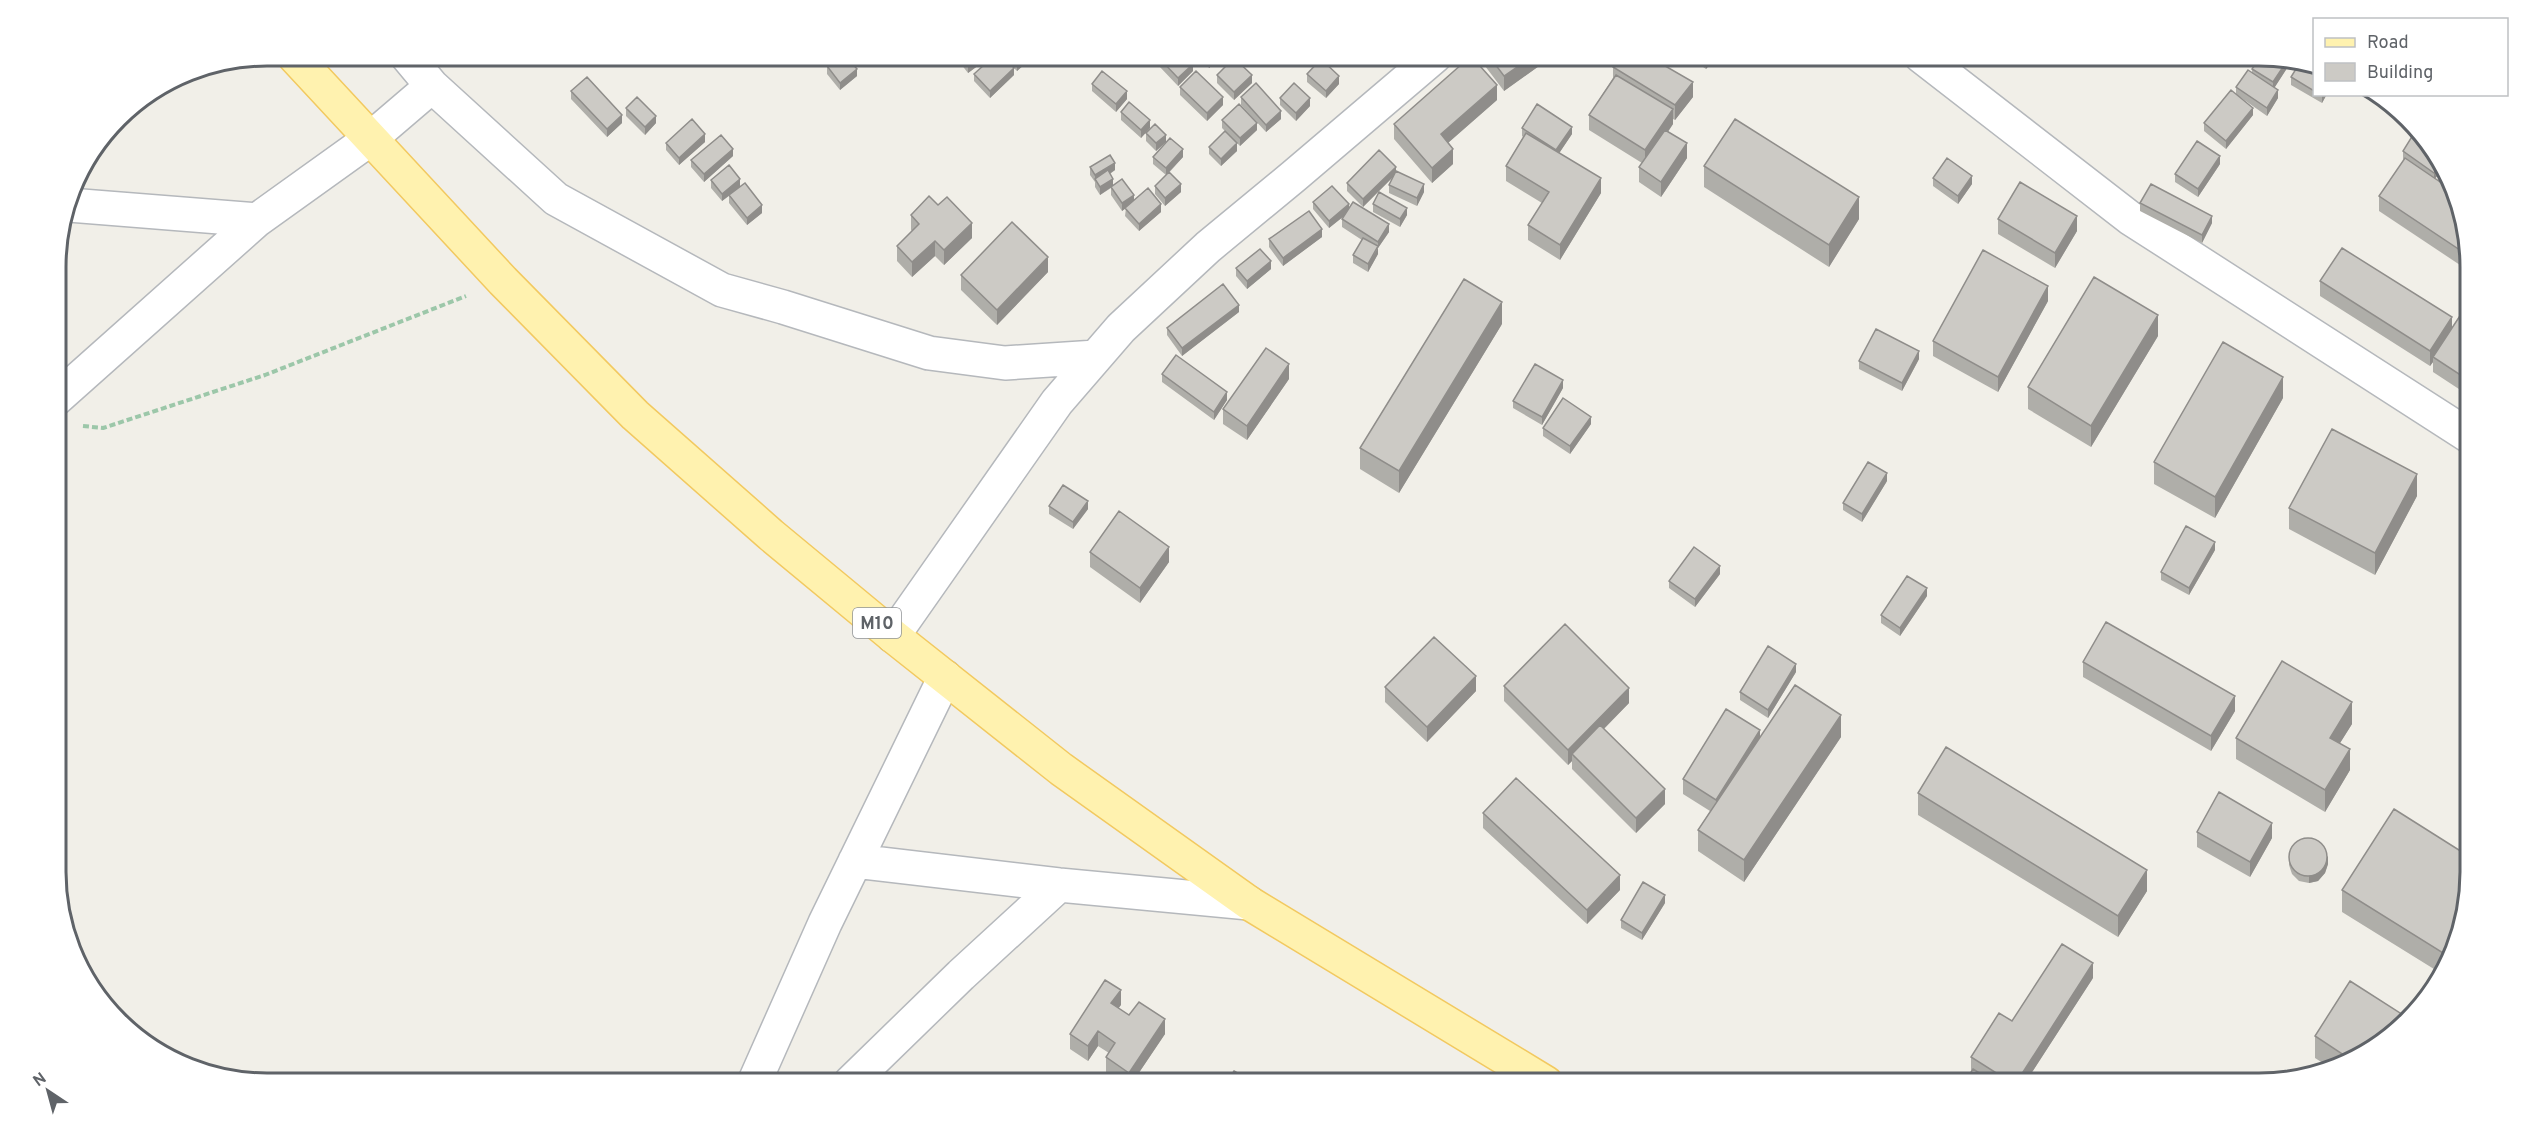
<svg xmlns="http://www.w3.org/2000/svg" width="2526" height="1139" font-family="Overpass,sans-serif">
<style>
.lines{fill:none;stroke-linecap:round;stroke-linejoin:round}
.minor-casing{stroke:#b5b8bc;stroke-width:36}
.major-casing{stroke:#f2c960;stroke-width:36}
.path{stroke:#9cc7a9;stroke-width:4;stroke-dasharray:6 3;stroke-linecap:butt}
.minor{stroke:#fff;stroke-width:33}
.major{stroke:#fff2af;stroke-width:33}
.wall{fill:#afaea9}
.shaded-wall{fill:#8f8d8a}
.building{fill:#cccac5;stroke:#8f8d8a;stroke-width:1.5}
.labels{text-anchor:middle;stroke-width:6;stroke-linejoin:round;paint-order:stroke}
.shield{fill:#fff;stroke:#8f9295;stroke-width:1.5}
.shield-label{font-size:18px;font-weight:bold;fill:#5f6368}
.rim{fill:none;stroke:#5f6368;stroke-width:3}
</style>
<rect width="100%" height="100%" fill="#f1efe8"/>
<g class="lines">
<defs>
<path id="minor" d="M407,56L432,86L556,199L722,290L783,307L929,353L1005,363L1096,357
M1921,56L2130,218L2469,436
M69,205L257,220
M56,399L257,220L370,139L432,86
M893,636L1057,402L1121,328L1208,247L1294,176L1435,56
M855,861L1059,885L1249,903
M754,1083L825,923L945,677
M850,1083L961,975L1059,885"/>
<path id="major" d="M294,56L503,281L635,415L771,535L893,636L1061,769L1249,903L1546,1083"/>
</defs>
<use href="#minor" class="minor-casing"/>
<use href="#major" class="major-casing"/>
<path class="path" d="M83,426L103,428L265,375L466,296"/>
<use href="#minor" class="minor"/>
<use href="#major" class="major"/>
</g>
<path class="wall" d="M519,56H532L523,62Z
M957,56H983V62L968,73L957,59Z
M994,56H1034L1017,71L1014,68V75L990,98L974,81V74Z
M1198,56H1222V57L1209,68Z
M1485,56H1553L1504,91L1485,66Z
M1572,56H1585L1577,62Z
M1687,56H1717L1706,69Z
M2261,56L2291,62L2274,88L2278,98L2267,116L2240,97L2253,115L2226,149L2204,131V123L2236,94V87L2252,73V69Z
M1159,58L1193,71L1178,86L1159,66Z
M827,66L857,76L840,90L827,74Z
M1613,67L1693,97L1675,120L1673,119V124L1668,132L1687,158L1661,197L1639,182V167L1642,163L1589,130V115L1613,78Z
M2314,67V94H2327L2322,103L2291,85V77Z
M1307,74L1339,84L1326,98L1307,82Z
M1217,75L1252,83L1234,100L1217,83Z
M1092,84L1127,99L1116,112L1092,91Z
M1180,87L1223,105L1207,121L1180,95Z
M571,91L622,123L607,137L571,99Z
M1241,97L1281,119L1266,132L1241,105Z
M1280,98L1310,106L1296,121L1280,105Z
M1497,100L1448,143L1453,164L1432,183L1394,139V124Z
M626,108L656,123L645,135L626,116Z
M1121,112L1150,128L1141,138L1121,120Z
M1222,120L1257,130L1240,146L1237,143V151L1221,166L1209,154V147L1228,134L1222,128Z
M1522,128L1572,134L1559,153L1601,193L1560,260L1528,240V225L1542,203L1506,181V166L1523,137L1522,136Z
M1146,133L1166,142L1156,151L1146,141Z
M2427,138L2440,172L2435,179L2441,183L2442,174L2469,240V271L2379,211V196L2404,160L2403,159V151Z
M705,142L679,165L666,150V143Z
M733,156L704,182L691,167V160Z
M1153,157H1183L1167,175L1181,192L1165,206L1155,194V186L1166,175L1153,164Z
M2220,164L2198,197L2175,182V174Z
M1704,166L1859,219L1829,267L1704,187Z
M1090,167L1115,170L1110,174L1113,186L1134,201L1161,212L1139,231L1125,216L1126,208L1122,211L1111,195V188L1100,195L1095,187V182L1090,175Z
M1396,171L1424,192L1417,206L1389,193V185L1393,177L1363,207L1347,191V183Z
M1933,178L1972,184L1958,204L1933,186Z
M711,180L740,187L762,213L747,225L729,203V196L722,201L711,188Z
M1313,202L1349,209L1389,232L1378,248V254L1368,272L1353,263V255L1362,240L1342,227V219L1344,216L1329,228L1313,209Z
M2140,203L2212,223L2202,243L2140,211Z
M1373,204L1407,215L1400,227L1373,212Z
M911,215L972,238L944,265L935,256L912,277L897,261V246L912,231L911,230Z
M1998,219L2077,231L2055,268L1998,234Z
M1322,237L1283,266L1269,247V239Z
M1236,268L1271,269L1247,289L1236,276Z
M1048,272L997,325L961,290V275Z
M2320,281L2452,327L2469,302L2465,393L2433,372V362L2430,366L2320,296Z
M2048,301L1998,392L1933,356V341Z
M1239,312L1182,356L1167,335V328Z
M1502,324L1399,493L1360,469V448Z
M2158,336L2091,447L2028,409V387Z
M1919,359L1902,391L1859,369V361Z
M1162,374L1227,400L1214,420L1162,382Z
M1289,379L1247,440L1223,424V409Z
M1563,388L1542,425L1513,408V401Z
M2283,398L2215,518L2154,484V462Z
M1591,424L1570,454L1543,436V428Z
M1887,481L1862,522L1843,510V503Z
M2417,496L2375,575L2289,529V508Z
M1049,506L1088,509L1073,529L1049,514Z
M2215,550L2189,595L2161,580V572Z
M1090,552L1169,562L1140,603L1090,567Z
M1720,574L1695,607L1669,588V581Z
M1927,596L1900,636L1881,623V615Z
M2083,662L2235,711L2211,751L2083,677Z
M1796,672L1768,718L1740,700V692Z
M1504,686L1629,703L1604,729L1665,804L1636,833L1572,769V761L1568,765L1504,701Z
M1385,687L1476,691L1427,742L1385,702Z
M2352,724L2340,743L2350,770L2325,812L2236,759V738Z
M1760,737H1841L1744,882L1698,851V830L1710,811L1683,794V779Z
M1918,793L2147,891L2118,937L1918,815Z
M1483,813L1620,890L1587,924L1483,828Z
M2197,832L2272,838L2250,877L2197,847Z
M2289,857L2328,864L2325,873L2318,881L2309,883L2299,881L2292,874L2289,865Z
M2342,890L2454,952L2442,974L2342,912Z
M1665,903L1642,940L1621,928V920Z
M2093,978L2025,1083H1964L1971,1072V1057Z
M1121,1005L1118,1008L1129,1015L1165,1034L1132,1083H1122L1106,1072V1057L1109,1053L1098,1046L1088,1061L1070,1049V1034Z
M2315,1036L2377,1048L2326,1065L2315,1058Z"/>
<path class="shaded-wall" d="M523,56H532L523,62Z
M981,56H983V62L968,73V66Z
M1025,56H1034L1017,71V63Z
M1215,56H1222V57L1209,68V61Z
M1533,56H1553L1504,91V76Z
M1577,56H1585L1577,62Z
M1706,56H1717L1706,69Z
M2287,61L2291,62L2273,90V82Z
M1193,64V71L1178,86V78Z
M1014,68V75L990,98V91Z
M857,69V76L840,90V83Z
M1252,75V83L1234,100V92Z
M1339,76V84L1326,98V91Z
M1693,82V97L1675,120V105Z
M1497,85V100L1441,149V134Z
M2278,90V98L2267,116V108Z
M1127,91V99L1116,112V104Z
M2323,94H2327L2322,103V96Z
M1223,97V105L1207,121V113Z
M1310,98V106L1296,121V113Z
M2253,108V115L2226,149V141Z
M1673,109V124L1645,165V150Z
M1281,111V119L1266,132V125Z
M622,115V123L607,137V129Z
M656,116V123L645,135V127Z
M1150,120V128L1141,138V130Z
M1257,123V130L1240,146V138Z
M1572,127V134L1556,158V150Z
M705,134V142L679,165V158Z
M1166,135V142L1156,151V143Z
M1237,143V151L1221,166V159Z
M1687,143V158L1661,197V182Z
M733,149V156L704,182V174Z
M1183,149V157L1166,175V168Z
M1453,149V164L1432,183V168Z
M2220,156V164L2198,197V189Z
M1115,163V170L1097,182L1095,180V175Z
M1396,167V174L1363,207V199Z
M2438,167L2440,172L2434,180V173Z
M1972,176V184L1958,204V196Z
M1601,178V193L1560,260V245Z
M740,179V187L722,201V194Z
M1113,179V186L1100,195V187Z
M1181,184V192L1165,206V198Z
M1424,184V192L1417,206V198Z
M1134,195V202L1122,211V203Z
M1859,197V219L1829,267V245Z
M1161,204V212L1139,231V224Z
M1349,204V212L1329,228V221Z
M762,205V213L747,225V218Z
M1407,208V215L1400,227V219Z
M2077,216V231L2055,268V253Z
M2212,216V223L2202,243V235Z
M972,223V238L944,265V250Z
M1389,224V232L1378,248V254L1368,272V264L1378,248V242Z
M1322,229V237L1283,266V258Z
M935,241V256L912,277V262Z
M1048,257V272L997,325V310Z
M1271,261V269L1247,289V281Z
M2048,286V301L1998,392V377Z
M1502,302V324L1399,493V471Z
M1239,305V312L1182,356V348Z
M2158,315V336L2091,447V426Z
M2452,317V332L2433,357V362L2430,366V351Z
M1919,351V359L1902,391V383Z
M1289,364V379L1247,440V426Z
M2469,372V386L2465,393V378Z
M2283,377V398L2215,518V497Z
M1563,380V388L1542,425V417Z
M1227,392V400L1214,420V412Z
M1591,417V424L1570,454V446Z
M1887,473V481L1862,522V514Z
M2417,474V496L2375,575V553Z
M1088,501V509L1073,529V522Z
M2215,542V550L2189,595V588Z
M1169,547V562L1140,603V588Z
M1720,566V574L1695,607V599Z
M1927,588V596L1900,636V628Z
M1796,664V672L1768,718V710Z
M1476,676V691L1427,742V727Z
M1629,688V703L1575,758L1572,754V761L1568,765V750Z
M2235,696V711L2211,751V736Z
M2352,702V724L2330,759V738Z
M1841,715V737L1744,882V860Z
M1760,730V745L1716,815V800Z
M2350,749V770L2325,812V790Z
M1665,789V804L1636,833V818Z
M2272,823V838L2250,877V862Z
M2328,856V864L2325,873L2318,881L2309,883V876Z
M2147,870V891L2118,937V916Z
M1620,875V890L1587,924V910Z
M1665,895V903L1642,940V933Z
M2093,963V978L2025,1083H2016Z
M1121,990V1005L1111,1018V1003Z
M1165,1019V1034L1132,1083H1129V1073Z
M1098,1031V1046L1088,1061V1046Z"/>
<path class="building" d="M840,56H846L857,69L840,83L827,66Z
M960,56H981L968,66Z
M994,56H1003L1014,68L990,91L974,74Z
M1010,56H1025L1017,63Z
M1162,56H1185L1193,64L1178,78L1159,58Z
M1205,56H1215L1209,61Z
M1471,56L1497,85L1441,134L1453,149L1432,168L1394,124Z
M1489,56H1533L1504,76Z
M1621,56H1648L1693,82L1675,105L1613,67Z
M2261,56L2287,61L2273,82L2252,69Z
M1234,58L1252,75L1234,92L1217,75Z
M1321,59L1339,76L1326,91L1307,74Z
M2299,64L2314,67V91L2291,77Z
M2248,70L2278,90L2267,108L2236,87Z
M1102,71L1127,91L1116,104L1092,84Z
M1196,71L1223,97L1207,113L1180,87Z
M1616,75L1673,109L1645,150L1589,115Z
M587,77L622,115L607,129L571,91Z
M1256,83L1281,111L1266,125L1241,97Z
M1294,83L1310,98L1296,113L1280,98Z
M2231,90L2253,108L2226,141L2204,123Z
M637,97L656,116L645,127L626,108Z
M1129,102L1150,120L1141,130L1121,112Z
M1239,104L1257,123L1240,138L1222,120Z
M1537,104L1572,127L1556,150L1522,128Z
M692,119L705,134L679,158L666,143Z
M1735,119L1859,197L1829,245L1704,166Z
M1155,124L1166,135L1156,143L1146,133Z
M1665,130L1687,143L1661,182L1639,167Z
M2416,130L2427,138L2438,167L2434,173L2403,151Z
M1225,131L1237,143L1221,159L1209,147Z
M1526,133L1601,178L1560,245L1528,225L1549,192L1506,166Z
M721,135L733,149L704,174L691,160Z
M1170,138L1183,149L1166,168L1153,157Z
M2197,141L2220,156L2198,189L2175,174Z
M1379,150L1396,167L1363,199L1347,183Z
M1110,155L1115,163L1095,175L1090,167Z
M1947,158L1972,176L1958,196L1933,178Z
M2405,158L2446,186L2469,240V256L2379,196Z
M729,165L740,179L722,194L711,180Z
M1108,170L1113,179L1100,187L1095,179Z
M1396,171L1424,184L1417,198L1389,185Z
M1169,172L1181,184L1165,198L1155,186Z
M1122,179L1134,195L1122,203L1111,187Z
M2020,182L2077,216L2055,253L1998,219Z
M745,183L762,205L747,218L729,195Z
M2151,184L2212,216L2202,235L2140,203Z
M1332,186L1349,204L1329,221L1313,202Z
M1148,188L1161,204L1139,224L1125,208Z
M1379,192L1407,208L1400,219L1373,204Z
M929,196L938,205L947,197L972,223L944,250L935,241L912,262L897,246L919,224L911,215Z
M1353,202L1389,224L1378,242L1342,219Z
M1309,211L1322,229L1283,258L1269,239Z
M1012,222L1048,257L997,310L961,275Z
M1363,238L1378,246L1368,264L1353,255Z
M2342,248L2452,317L2430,351L2320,281Z
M1260,249L1271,261L1247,281L1236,268Z
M1983,250L2048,286L1998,377L1933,341Z
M2094,277L2158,315L2091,426L2028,387Z
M1464,279L1502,302L1399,471L1360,448Z
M1223,284L1239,305L1182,348L1167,328Z
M2469,302V372L2465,378L2433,357Z
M1876,329L1919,351L1902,383L1859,361Z
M2223,342L2283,377L2215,497L2154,462Z
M1266,348L1289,364L1247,426L1223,409Z
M1176,355L1227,392L1214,412L1162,374Z
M1535,364L1563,380L1542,417L1513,401Z
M1563,398L1591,417L1570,446L1543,428Z
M2332,429L2417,474L2375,553L2289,508Z
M1868,462L1887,473L1862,514L1843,503Z
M1063,485L1088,501L1073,522L1049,506Z
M1119,511L1169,547L1140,588L1090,552Z
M2186,526L2215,542L2189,588L2161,572Z
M1694,547L1720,566L1695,599L1669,581Z
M1907,576L1927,588L1900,628L1881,615Z
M2106,622L2235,696L2211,736L2083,662Z
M1565,624L1629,688L1568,750L1504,686Z
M1434,637L1476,676L1427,727L1385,687Z
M1768,646L1796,664L1768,710L1740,692Z
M2282,661L2352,702L2330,738L2350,749L2325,790L2236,738Z
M1795,685L1841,715L1744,860L1698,830Z
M1726,709L1760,730L1716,800L1683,779Z
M1600,725L1665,789L1636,818L1572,754Z
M1946,747L2147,870L2118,916L1918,793Z
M1516,778L1620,875L1587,910L1483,813Z
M2219,792L2272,823L2250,862L2197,832Z
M2394,809L2470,857V872L2454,952L2451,958L2342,890Z
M2289 857a19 19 0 1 1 38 0a19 19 0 1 1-38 0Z
M1643,882L1665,895L1642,933L1621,920Z
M2062,944L2093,963L2016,1083H2012L1971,1057L1999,1013L2012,1021Z
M1105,980L1121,990L1111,1003L1129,1015L1139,1002L1165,1019L1129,1073L1106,1057L1115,1043L1098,1031L1088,1046L1070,1034Z
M2350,981L2408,1018L2377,1048L2346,1058L2347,1057L2315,1036Z
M1973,1069L1995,1083H1964Z
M1234,1071L1255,1083H1226Z"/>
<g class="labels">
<rect class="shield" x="853" y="608" width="48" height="30" rx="4.5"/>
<g class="shield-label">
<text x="877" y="629">M10</text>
</g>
</g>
<path d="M0 0H2526V1139H0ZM267 66H2259A201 201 0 0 1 2460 267V872A201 201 0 0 1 2259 1073H267A201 201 0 0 1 66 872V267A201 201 0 0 1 267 66Z" fill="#fff" fill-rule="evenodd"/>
<path class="rim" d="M267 66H2259A201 201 0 0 1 2460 267V872A201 201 0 0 1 2259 1073H267A201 201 0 0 1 66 872V267A201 201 0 0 1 267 66Z"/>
<rect x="2313" y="18" width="195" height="78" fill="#ffffff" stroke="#bfc1c3" stroke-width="1.5"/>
<rect x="2325" y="38" width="30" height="9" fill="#fff2af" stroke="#bfc1c3" stroke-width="1.5"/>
<text x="2367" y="48" font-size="18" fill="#5f6368">Road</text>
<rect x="2325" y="63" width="30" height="18" fill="#cccac5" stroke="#bfc1c3" stroke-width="1.5"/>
<text x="2367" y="78" font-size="18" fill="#5f6368">Building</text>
<g transform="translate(48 1091) rotate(324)" stroke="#ffffff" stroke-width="4.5" paint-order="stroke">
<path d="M0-4.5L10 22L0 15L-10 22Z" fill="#5f6368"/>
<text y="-9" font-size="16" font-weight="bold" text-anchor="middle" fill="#5f6368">N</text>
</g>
</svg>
